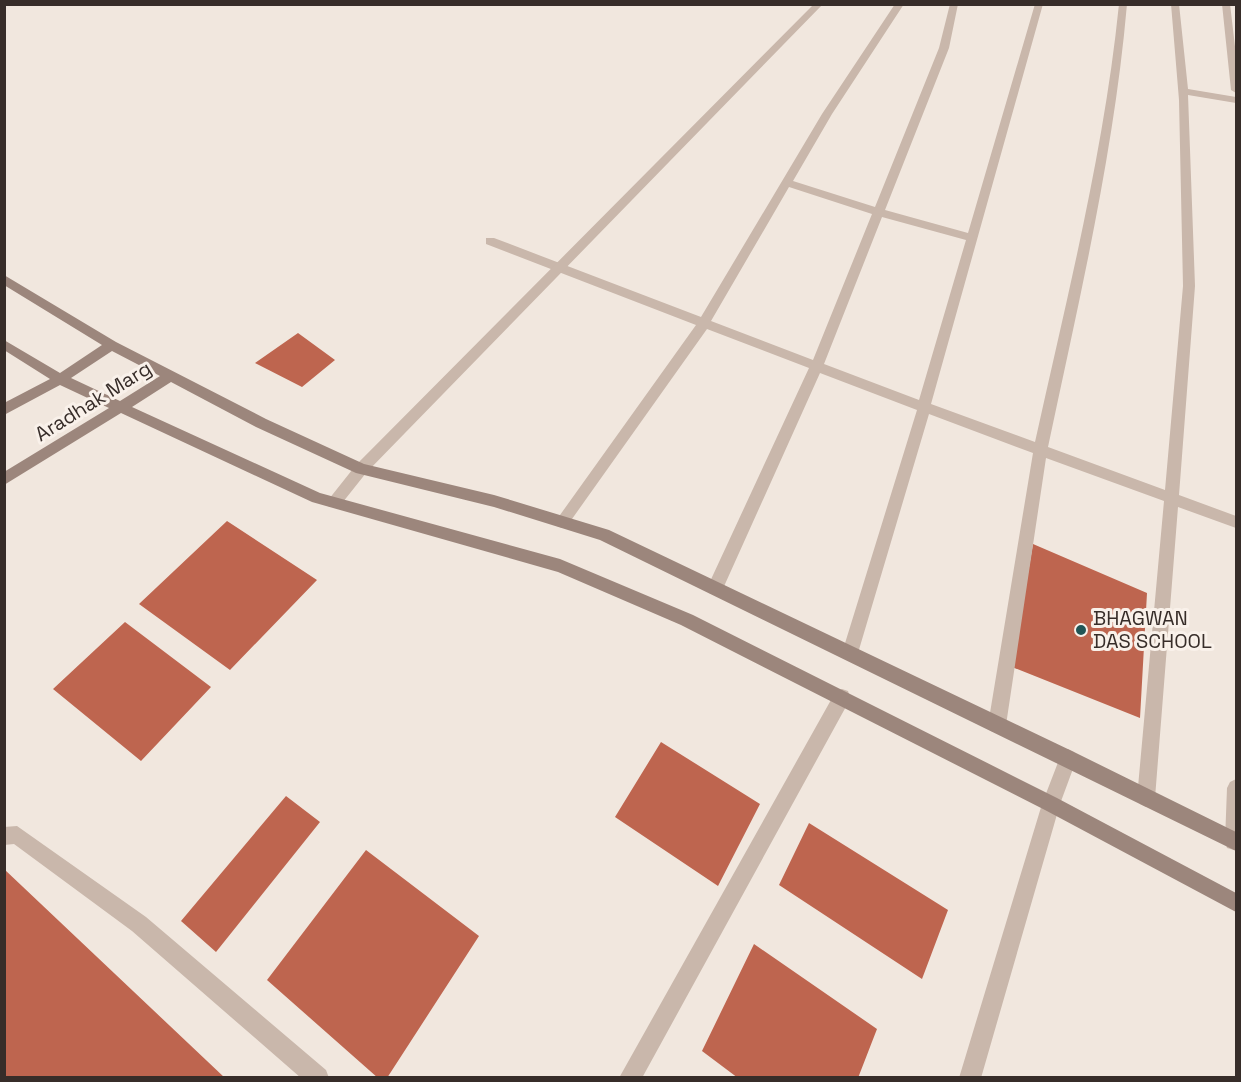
<svg xmlns="http://www.w3.org/2000/svg" width="1241" height="1082" font-family="'Space Grotesk',sans-serif">
<style>
.building{fill:#be654f}
.lines{fill:none;stroke-linecap:round;stroke-linejoin:round}
.minor{fill:#c9b7ab;fill-rule:evenodd}
.tertiary{fill:#c9b7ab;fill-rule:evenodd}
.secondary{fill:#9c867c;fill-rule:evenodd}
.poi-dot{fill:#215556;stroke:#f9f1ea;stroke-width:2}
.labels{text-anchor:middle;stroke-width:6;stroke-linejoin:round;paint-order:stroke}
.street-label{font-size:20px;fill:#372d29;stroke:#f9f1ea}
.poi-label{font-size:20px;fill:#372d29;stroke:#f9f1ea;text-anchor:start}
</style>
<rect width="100%" height="100%" fill="#f1e7de"/>
<path class="building" d="M298,333L335,360L302,387L255,363Z
M227,521L317,580L230,670L139,604Z
M1033,544L1147,593L1140,718L1012,667Z
M125,622L211,687L141,761L53,689Z
M661,742L760,804L718,886L615,817Z
M286,796L320,822L216,952L181,921Z
M809,823L948,910L922,979L779,885Z
M366,850L479,936L387,1078H378L267,980Z
M4,869L225,1078H4Z
M754,944L877,1029L858,1078H738L702,1051Z"/>
<g class="lines">
<path class="minor" d="M895,4H904L832,114L793,181L875,207L939,48L950,4H958L949,48L885,210L968,233L1035,4H1043L931,404L1035,442C1067,297 1104,152 1119,4H1127C1114,154 1079,300 1048,447L1165,490L1183,286L1179,100L1171,4H1179L1188,89L1236,97V103L1188,95L1195,286L1179,495L1236,516V528L1178,507L1155,798L1152,804L1146,807L1140,804L1137,798L1164,501L1046,458L1006,725L1003,731L997,733L991,731L988,725L1033,453L929,414L858,653L856,658L850,661L844,658L842,653L917,410L820,373L721,593L715,595L709,593L707,588L809,368L707,329L567,526L562,528L557,526L555,522L696,325L486,244V238H494L701,317L822,114ZM789,187L872,214L813,360L711,321ZM882,217L966,240L919,400L824,364Z
M1222,4H1230L1236,55V93L1231,90Z
M842,689L848,691L850,697L848,703L642,1078H619L836,691Z
M1068,749L1074,752L1077,758L1060,804L981,1078H959L1042,804L1062,752Z
M1236,779V849L1234,850L1227,848L1225,841L1227,788L1230,782Z
M17,826L146,917L326,1070L329,1078H301L132,931L14,844L4,845V827Z"/>
<path class="tertiary" d="M814,4H823L366,473L339,507H329L327,503L329,499L356,465Z"/>
<path class="secondary" d="M4,275L116,342L266,419L364,464L494,495L609,530L1074,752L1236,832V851L600,540L494,507L356,473L256,427L171,382L132,407L320,493L560,559L693,615L1057,798L1236,893V912L1045,810L681,625L558,572L312,502L121,413L4,485V472L109,408L60,385L4,415V403L50,379L4,350V340L60,373L102,345L4,285ZM112,351L160,376L120,401L71,378Z"/>
</g>
<circle class="poi-dot" cx="1081" cy="630" r="6"/>
<g class="labels">
<g class="street-label">
<text transform="translate(93 401) rotate(-32)" y="7">Aradhak Marg</text>
</g>
<g class="poi-label">
<text x="1093" y="625">BHAGWAN<tspan x="1093" dy="23">DAS SCHOOL</tspan></text>
</g>
</g>
<rect width="1241" height="1082" fill="none" stroke="#372d29" stroke-width="12"/>
</svg>
